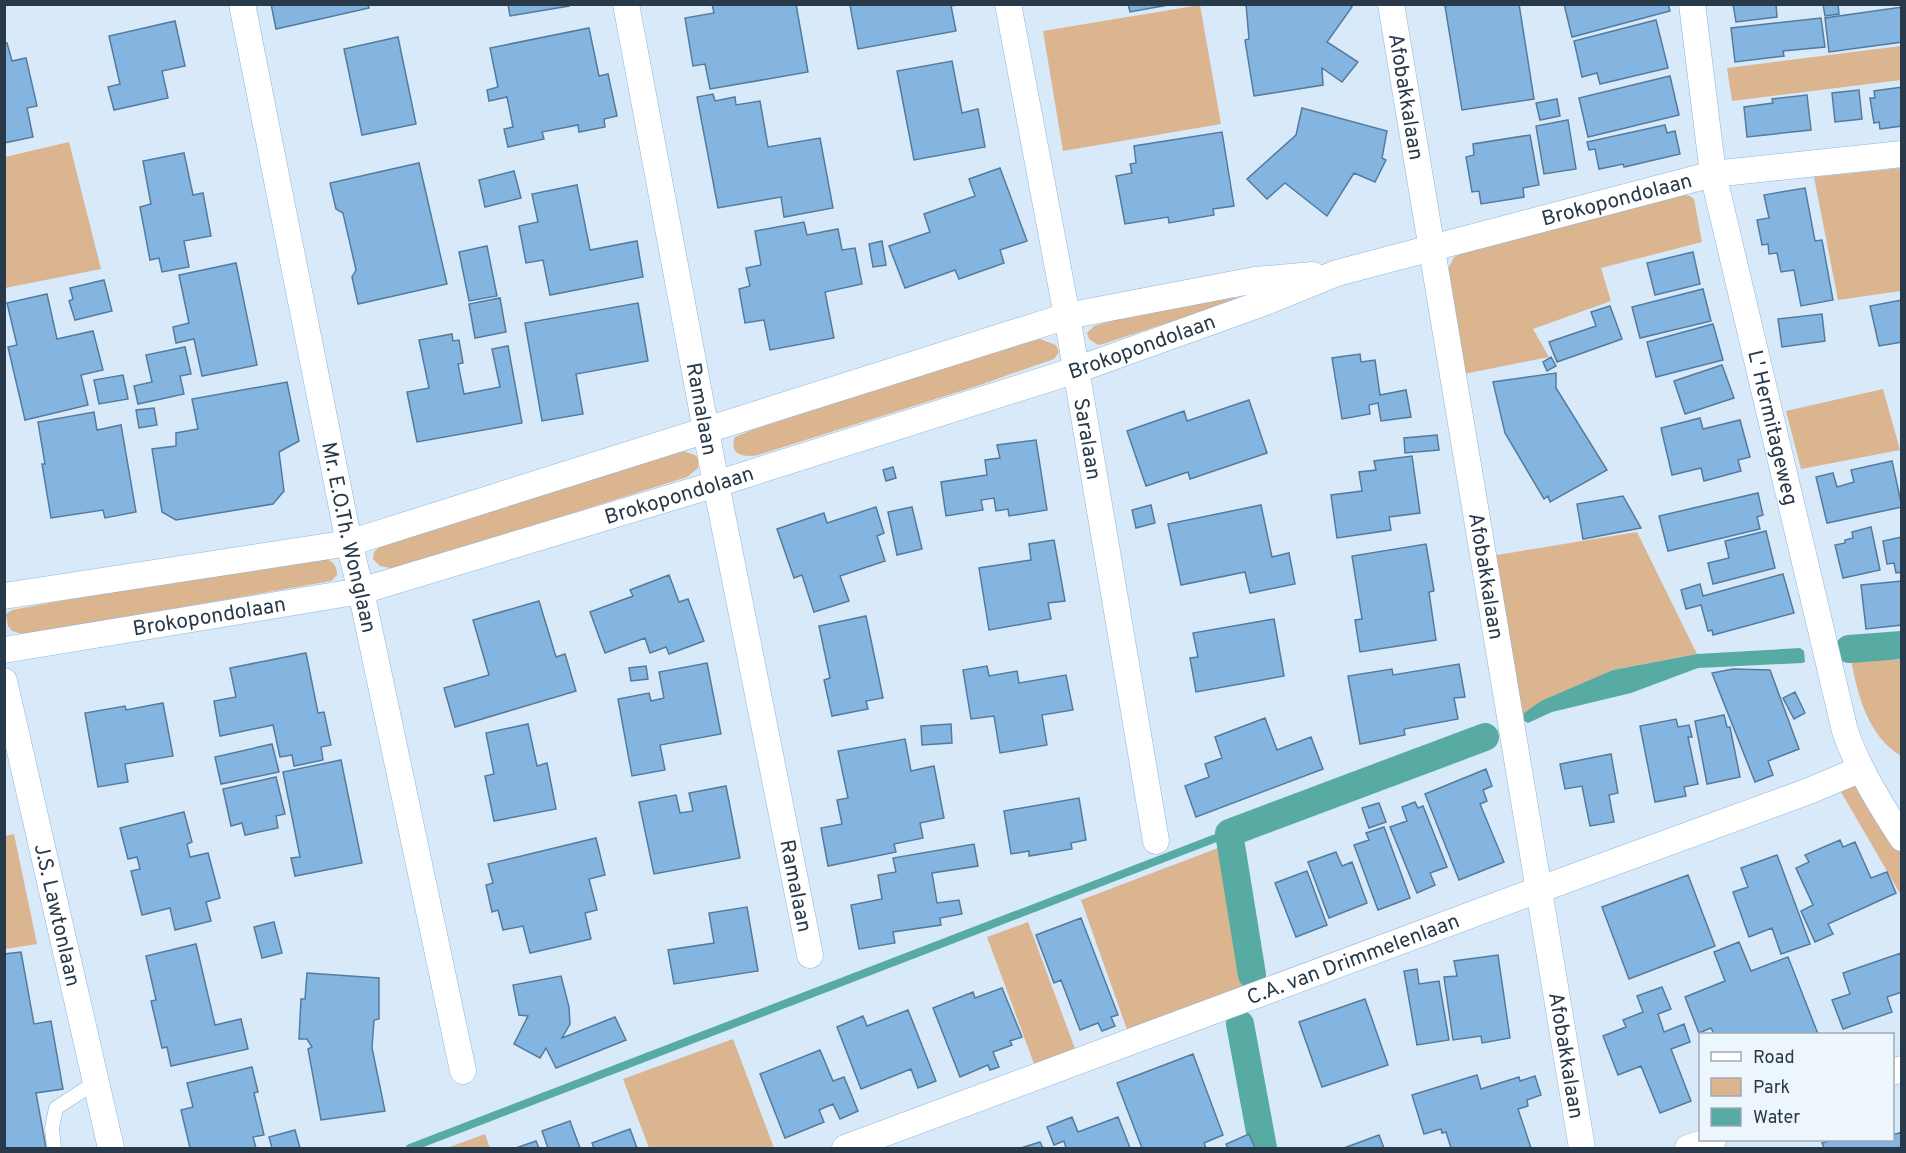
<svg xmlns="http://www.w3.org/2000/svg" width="1906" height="1153" font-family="Overpass,sans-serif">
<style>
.green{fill:#dbb590}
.water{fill:#58aba2}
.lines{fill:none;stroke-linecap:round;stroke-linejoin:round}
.stream{stroke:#58aba2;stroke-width:8}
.canal{stroke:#58aba2;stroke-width:28}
.building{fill:#84b5e1;stroke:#547b9e;stroke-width:1.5}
.service-casing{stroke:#8cb5db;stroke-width:15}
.minor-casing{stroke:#8cb5db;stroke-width:27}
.service{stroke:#fff;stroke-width:14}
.minor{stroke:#fff;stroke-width:26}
.labels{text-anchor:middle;stroke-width:6;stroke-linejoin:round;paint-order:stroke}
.street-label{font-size:21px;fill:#283949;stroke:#edf5fd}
</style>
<rect width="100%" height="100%" fill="#d8e9f9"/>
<path class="green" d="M1200,5L1221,124L1063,151L1043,31Z
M1901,46V80L1732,101L1727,68Z
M69,142L101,269L5,288V157Z
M1901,168V291L1838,300L1814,177Z
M1683,195L1690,196L1694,199L1702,242L1601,268L1611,301L1533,329L1549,357L1459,375L1446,273L1454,257L1462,253Z
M1234,296L1237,300L1103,344L1098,345L1089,339L1087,333L1094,326L1125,317Z
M1040,339L1056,345L1059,352L1054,359L977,386L758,455C744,458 728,455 735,437L752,430L932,371Z
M1883,389L1900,450L1801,469L1786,411Z
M683,451L695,455L699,459L698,468L687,477L395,569L380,566L373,559L374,552L382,544Z
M1637,532L1697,654L1613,670L1524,713V716L1516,714L1491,556Z
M323,557C332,561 337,564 337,575L331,581L25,635L12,631L8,626L6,614L12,610L183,578Z
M1851,660H1901V756C1868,736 1858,696 1851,660Z
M1860,785L1901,845V895L1841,792L1842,787Z
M14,834L37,944L5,949V836Z
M1226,845L1243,945L1235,951L1245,990L1129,1035L1081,900Z
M1028,922L1077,1054L1036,1069L987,937Z
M733,1039L774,1148H649L623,1079Z
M485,1134L490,1148H447Z"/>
<path class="water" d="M1800,648L1804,651L1805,662L1802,663L1698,668L1631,693L1552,712L1528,723L1524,721V713L1541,701L1613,670L1697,654Z"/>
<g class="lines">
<path class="stream" d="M410,1148L1229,833"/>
<path class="canal" d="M1849,649L1902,645
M1252,975L1229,833L1485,737
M1240,1024L1263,1148"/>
</g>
<path class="building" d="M271,4H368L369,8L276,29Z
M508,4H569V6L510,16Z
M712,4H796L808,72L710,89L705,64L693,66L685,18L714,13Z
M961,4L951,6L956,31L858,49L850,5Z
M1128,4H1174L1130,12Z
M1246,4H1348L1352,7L1327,42L1358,62L1342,82L1322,68L1323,85L1254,96L1245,40L1249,39Z
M1454,4H1519L1534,99L1462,110L1445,6Z
M1564,4H1668L1670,11L1572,37Z
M1733,4H1776L1777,17L1736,22Z
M1823,4H1838L1839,14L1825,16Z
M1902,7V42L1829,52L1825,18Z
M1821,18L1825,47L1783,51L1784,56L1735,62L1731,28Z
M1656,20L1668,68L1600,84L1597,73L1582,77L1574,41Z
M175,21L185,66L162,71L168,98L114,110L108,87L120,84L109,36Z
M589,28L599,76L608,74L617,116L604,119L605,127L579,132L578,125L542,132L544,139L508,147L504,129L513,127L507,97L489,101L487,90L498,87L490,48Z
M398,37L416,124L362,135L344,49Z
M4,43H7L12,61L26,58L37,106L27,108L33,137L4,143Z
M952,61L962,113L978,109L985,147L914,160L897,71Z
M1670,76L1679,115L1588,137L1579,98Z
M1902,87V126L1880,129L1879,122L1874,123L1870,98H1875L1874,91Z
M1859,90L1862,119L1835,122L1832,93Z
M713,94L715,101L735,97L736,105L760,101L768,147L820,138L833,208L784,217L781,197L718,208L697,97Z
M1807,95L1811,130L1747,137L1744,107L1773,103L1772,99Z
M1557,99L1560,116L1540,120L1536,103Z
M1302,108L1387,131L1382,158L1386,160L1375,182L1354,173L1327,216L1285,183L1267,199L1247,179L1296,135Z
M1568,120L1576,169L1544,174L1536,126Z
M1665,125L1667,133L1675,131L1680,154L1624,167L1623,164L1599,169L1595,149L1589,150L1587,142Z
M1222,132L1234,206L1213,209L1214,215L1169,223L1168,217L1125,224L1116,176L1132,173L1130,164L1136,163L1134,146Z
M1530,135L1539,185L1523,188L1524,197L1481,204L1479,191L1472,192L1466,157L1474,155L1473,144Z
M184,153L193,195L203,193L211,236L184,241L189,267L162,272L159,258L150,260L140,207L151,204L143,161Z
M419,163L447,284L358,304L352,277L356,270L343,213L336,209L330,183Z
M1000,168L1027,241L1000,250L1004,263L959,279L955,270L905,288L889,246L930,232L924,214L975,196L969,179Z
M514,171L521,198L485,207L479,180Z
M577,185L590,250L637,241L643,277L550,295L543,260L526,263L519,226L538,222L532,194Z
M1805,188L1815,241L1822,240L1833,300L1801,306L1794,270L1781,272L1777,253L1769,254L1768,244L1762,245L1757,220L1769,218L1764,195Z
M804,222L807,235L838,229L842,250L855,248L862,284L825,292L834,338L770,350L764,320L745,323L739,289L750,286L746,268L761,265L755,231Z
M882,241L886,265L873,267L869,244Z
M487,246L497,296L469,301L459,252Z
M1693,252L1700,284L1655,295L1647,263Z
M236,263L257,365L202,376L194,339L176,343L173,327L189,323L179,275Z
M104,280L112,311L75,320L69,301L73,299L70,288Z
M1703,289L1711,321L1640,338L1632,307Z
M47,294L57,339L93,331L103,370L81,375L88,405L25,420L8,347L17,345L7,303Z
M500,298L506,332L475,338L469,304Z
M1902,300V342L1879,346L1870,306Z
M638,303L648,361L576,374L583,414L542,421L525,323Z
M1610,306L1622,339L1557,362L1549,342L1596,326L1591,312Z
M1822,314L1825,341L1782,347L1778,319Z
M1713,324L1723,360L1656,377L1647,342Z
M452,334L453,341L459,340L463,363L458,364L464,394L500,387L492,349L508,346L522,423L417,442L407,392L429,388L419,340Z
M185,347L191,374L180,376L184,394L138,404L134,386L152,382L146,355Z
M1360,354L1361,362L1375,360L1380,395L1406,390L1411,417L1381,421L1378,403L1369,405L1370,414L1342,419L1332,358Z
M1551,357L1556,366L1547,371L1543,362Z
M1722,365L1734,398L1685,414L1674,381Z
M1556,373V388L1607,470L1550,502L1548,496L1544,499L1505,433L1493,382Z
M123,375L128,399L99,404L94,380Z
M287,382L299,441L279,452L284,491L273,504L176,520L162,512L152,449L176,446V433L198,429L192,399Z
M1249,400L1267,453L1190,479L1188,472L1146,486L1127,431L1184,411L1187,421Z
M154,408L157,425L139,428L136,410Z
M94,412L97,430L121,425L136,512L105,518L103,510L51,518L42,464H45L38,422Z
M1700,418L1703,429L1740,420L1750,457L1738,460L1741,471L1704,481L1701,468L1672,475L1661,428Z
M1437,435L1439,450L1405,453L1404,438Z
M1036,440L1047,510L1009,516L1008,509L996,511L994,498L981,500L983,510L946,516L941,482L987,475L985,460L1000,458L997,445Z
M1412,456L1420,513L1389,517L1391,530L1337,538L1331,495L1362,491L1359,472L1376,470L1374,461Z
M1892,461L1902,507L1827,523L1816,477L1833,473L1837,487L1854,482L1851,470Z
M893,467L896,478L886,481L883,470Z
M1758,493L1763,515L1757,517L1760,529L1668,551L1659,516Z
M1623,496L1641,528L1583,539L1577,504Z
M1151,505L1155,523L1136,528L1132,510Z
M1261,505L1272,557L1289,553L1295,584L1250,593L1245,572L1181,585L1168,524Z
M876,507L884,533L877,536L885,561L840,576L849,601L814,612L802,575L794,578L777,529L824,513L827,523Z
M912,507L922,549L897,555L888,512Z
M1871,527L1880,570L1843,578L1835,545L1845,543V540L1853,538L1852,532Z
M1766,531L1775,568L1713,584L1708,563L1729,558L1725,541Z
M1902,537V572L1896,573L1894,563L1887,564L1883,541Z
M1054,540L1065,601L1048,603L1051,619L989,630L979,568L1031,560L1029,544Z
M1426,544L1434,591L1429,592L1436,640L1360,652L1355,620L1362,619L1352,556Z
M1783,574L1794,613L1713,635L1712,630L1708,631L1701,605L1686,609L1681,590L1700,584L1703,596Z
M669,575L679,602L688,599L704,641L669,654L666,647L650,653L645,638L605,653L590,612L633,596L630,590Z
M1902,581V625L1866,629L1861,585Z
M539,601L556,657L565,654L576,691L455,727L444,688L489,675L473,620Z
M866,616L883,698L866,701L868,709L832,716L824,680L830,678L819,626Z
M1274,619L1284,676L1196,692L1190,658L1198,657L1193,633Z
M306,653L318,713L324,712L331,745L321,747L323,760L294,766L292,755L280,757L273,725L220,736L214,701L236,697L230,668Z
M707,663L721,734L660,745L665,770L632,776L618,699L649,693L651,701L664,698L659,672Z
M1459,664L1465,697L1454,698L1458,719L1404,729L1405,735L1360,744L1348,676L1392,669L1393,675Z
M646,666L648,679L631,681L629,668Z
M987,666L989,676L1017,671L1019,683L1066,675L1073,710L1042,715L1047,745L1000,753L994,716L971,719L963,670Z
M1733,669L1770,670L1799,749L1768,761L1773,775L1755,782L1712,673Z
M1795,692L1805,713L1794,719L1783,698Z
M163,703L173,756L125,764L128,782L98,787L85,713L125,706L126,710Z
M1724,715L1727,727H1730L1740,777L1707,784L1695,721Z
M1265,718L1277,750L1311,737L1323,769L1196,817L1185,786L1209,777L1205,764L1222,758L1215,737Z
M1676,719L1678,727L1689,725L1692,737H1688L1698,784L1684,787L1686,796L1655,802L1640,726Z
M528,724L537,766L547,763L556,809L494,821L485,776L494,774L486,733Z
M951,724L952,743L922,745L921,726Z
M905,739L911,771L934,766L944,818L920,823L923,838L894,844L896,852L828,866L821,828L842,824L837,800L848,798L838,751Z
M272,744L279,772L221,784L215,757Z
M1611,754L1618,793L1609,795L1614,822L1590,826L1582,786L1565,789L1560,764Z
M341,760L362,863L295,876L291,858L300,857L283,772Z
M1486,769L1492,786L1483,790L1487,801L1480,804L1504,862L1459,880L1425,794Z
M276,777L285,814L276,816L278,828L245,835L242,823L231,826L223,789Z
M726,786L740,858L654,874L639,802L676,795L680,813L693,811L689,793Z
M1079,798L1086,840L1071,843L1072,849L1029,856V851L1011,854L1004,811Z
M1415,802L1418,808L1423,806L1447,867L1430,873L1435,885L1417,893L1390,827L1407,821L1402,807Z
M1379,803L1386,822L1369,828L1362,808Z
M184,812L192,842L187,844L190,857L208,853L220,898L206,902L211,921L175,930L170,908L142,915L131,871L140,869L137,857L128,859L120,828Z
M1384,827L1410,898L1378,910L1354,845L1369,840L1366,833Z
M596,838L605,875L589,879L597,910L585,913L591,939L530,953L523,926L503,930L498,910L492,912L486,885L493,883L488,864Z
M1840,840L1843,847L1855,842L1871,878L1887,872L1896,893L1828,924L1833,934L1815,942L1801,911L1813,905L1796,868L1809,862L1805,855Z
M974,844L978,866L932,873L937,903L959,900L962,914L940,918L941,925L893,932L895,943L859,949L851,905L882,899L878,875L896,872L893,858Z
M1336,852L1342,866L1352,862L1367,903L1329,918L1308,862Z
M1777,855L1810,944L1781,954L1772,928L1749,937L1733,892L1748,887L1741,868Z
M1307,871L1327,925L1296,937L1275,883Z
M1688,875L1715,946L1629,979L1602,907Z
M747,907L758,971L674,984L668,950L714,943L709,913Z
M1081,918L1118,1015L1111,1017L1115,1026L1102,1031L1098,1023L1080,1030L1061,980L1054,983L1036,935Z
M274,922L282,953L262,958L254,927Z
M1739,942L1751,971L1788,957L1818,1034H1714L1711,1028L1699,1033L1685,997L1725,981L1714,952Z
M196,944L215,1025L241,1019L248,1049L171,1066L167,1047L162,1048L151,1001L156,1000L146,956Z
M21,952L34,1024L51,1021L63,1089L36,1093L46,1148H4V954Z
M1901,953L1902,992L1887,997L1892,1012L1843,1029L1832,1000L1850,994L1843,973Z
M1498,955L1510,1038L1482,1043L1481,1036L1453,1040L1444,977L1457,976L1454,961Z
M1417,969L1419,984L1439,981L1449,1040L1417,1045L1404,971Z
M307,973L379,978V1019L374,1020L372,1048L385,1111L321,1120L308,1049L312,1047L307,1039H299L301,999H305Z
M561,976L569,1007L570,1024L562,1038L615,1017L626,1040L556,1068L546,1048L540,1058L514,1044L528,1016L519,1015L513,985Z
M1662,987L1671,1009L1658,1014L1664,1032L1684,1024L1690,1042L1671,1049L1691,1101L1660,1113L1641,1066L1618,1075L1603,1036L1626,1027L1623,1020L1643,1012L1637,996Z
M1002,988L1022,1037L1010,1041L1012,1045L993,1052L999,1067L990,1070L988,1065L960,1077L933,1008L973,992L975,998Z
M1365,999L1388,1065L1322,1087L1299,1022Z
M908,1010L936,1081L918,1088L911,1069L861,1089L837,1027L863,1016L867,1026Z
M820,1050L833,1081L844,1077L858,1111L840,1119L833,1104L819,1110L824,1122L785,1138L760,1074Z
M1193,1054L1223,1135L1204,1143L1206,1148H1142L1117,1083Z
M252,1067L258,1092L254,1093L264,1135L253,1137L256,1148H190L181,1110L193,1107L187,1083Z
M1477,1075L1481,1089L1519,1077L1520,1081L1535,1076L1541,1095L1527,1100L1528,1106L1518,1109L1531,1148H1451L1446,1132L1442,1133L1441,1129L1424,1134L1412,1095Z
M1072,1117L1078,1132L1118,1117L1130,1148H1066L1064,1141L1054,1145L1047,1127Z
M570,1121L580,1148H548L542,1131Z
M630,1129L637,1148H594L592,1143Z
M295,1130L300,1148H272L269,1137Z
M1902,1132V1148H1824L1822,1143L1832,1140H1892V1135Z
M1249,1134L1255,1148H1228L1226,1144Z
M1379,1135L1384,1148H1344Z
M536,1141L539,1148H516Z
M1040,1142L1043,1148H1021Z"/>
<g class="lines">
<defs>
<path id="service" d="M54,1148L52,1128L56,1108L96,1082"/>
<g id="minor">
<path id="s1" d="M242,4L349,543L361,591L463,1071"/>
<path id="s2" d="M626,4L716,484L810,955"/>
<path id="s3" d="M1008,4L1067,316L1156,841"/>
<path id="s4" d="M1391,4L1582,1148"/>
<path id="s5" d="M1692,4L1713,174L1845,731C1858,769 1880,804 1902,838"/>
<path d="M4,596L349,543L1067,316L1255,280L1313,275"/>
<path id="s6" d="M4,650L361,591L716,484L1076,370L1263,303L1337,273L1713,174L1902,154"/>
<path id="s7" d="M4,681L111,1148"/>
<path d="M1892,1072L1902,1069"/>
<path id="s8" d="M845,1148L1538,890L1809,791L1861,769"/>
<path d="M1688,1148L1713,1140"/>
</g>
</defs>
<use href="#service" class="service-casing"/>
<use href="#minor" class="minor-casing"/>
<use href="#service" class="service"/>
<use href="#minor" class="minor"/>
</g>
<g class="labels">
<g class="street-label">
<text dy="7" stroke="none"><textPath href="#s4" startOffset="94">Afobakkalaan</textPath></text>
<text dy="7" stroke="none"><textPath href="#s6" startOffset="1678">Brokopondolaan</textPath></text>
<text dy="7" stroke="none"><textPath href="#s6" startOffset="1180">Brokopondolaan</textPath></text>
<text dy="7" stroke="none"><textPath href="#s2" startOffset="412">Ramalaan</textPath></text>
<text dy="7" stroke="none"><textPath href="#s5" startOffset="432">L' Hermitageweg</textPath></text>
<text dy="7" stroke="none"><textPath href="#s3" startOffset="442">Saralaan</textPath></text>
<text dy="7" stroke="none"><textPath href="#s6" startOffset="694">Brokopondolaan</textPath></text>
<text dy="7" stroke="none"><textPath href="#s1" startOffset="544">Mr. E.O.Th. Wonglaan</textPath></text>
<text dy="7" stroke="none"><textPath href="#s4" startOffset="580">Afobakkalaan</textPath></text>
<text dy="7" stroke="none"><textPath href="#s6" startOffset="208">Brokopondolaan</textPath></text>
<text dy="7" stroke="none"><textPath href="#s2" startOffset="898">Ramalaan</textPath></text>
<text dy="7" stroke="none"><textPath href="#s7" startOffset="240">J.S. Lawtonlaan</textPath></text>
<text dy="7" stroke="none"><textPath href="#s8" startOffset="542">C.A. van Drimmelenlaan</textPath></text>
<text dy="7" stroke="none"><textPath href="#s4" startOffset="1066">Afobakkalaan</textPath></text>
</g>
</g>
<rect width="1906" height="1153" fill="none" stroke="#283949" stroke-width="12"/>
<rect x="1699" y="1033" width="195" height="108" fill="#edf5fd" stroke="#9eaab5" stroke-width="1.5"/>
<rect x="1711" y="1052" width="30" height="9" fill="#ffffff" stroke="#9eaab5" stroke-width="1.5"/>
<text x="1753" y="1063" font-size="18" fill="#283949">Road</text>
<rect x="1711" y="1078" width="30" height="18" fill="#dbb590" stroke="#9eaab5" stroke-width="1.5"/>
<text x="1753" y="1093" font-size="18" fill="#283949">Park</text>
<rect x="1711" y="1108" width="30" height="18" fill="#58aba2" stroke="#9eaab5" stroke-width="1.5"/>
<text x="1753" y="1123" font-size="18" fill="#283949">Water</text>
</svg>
